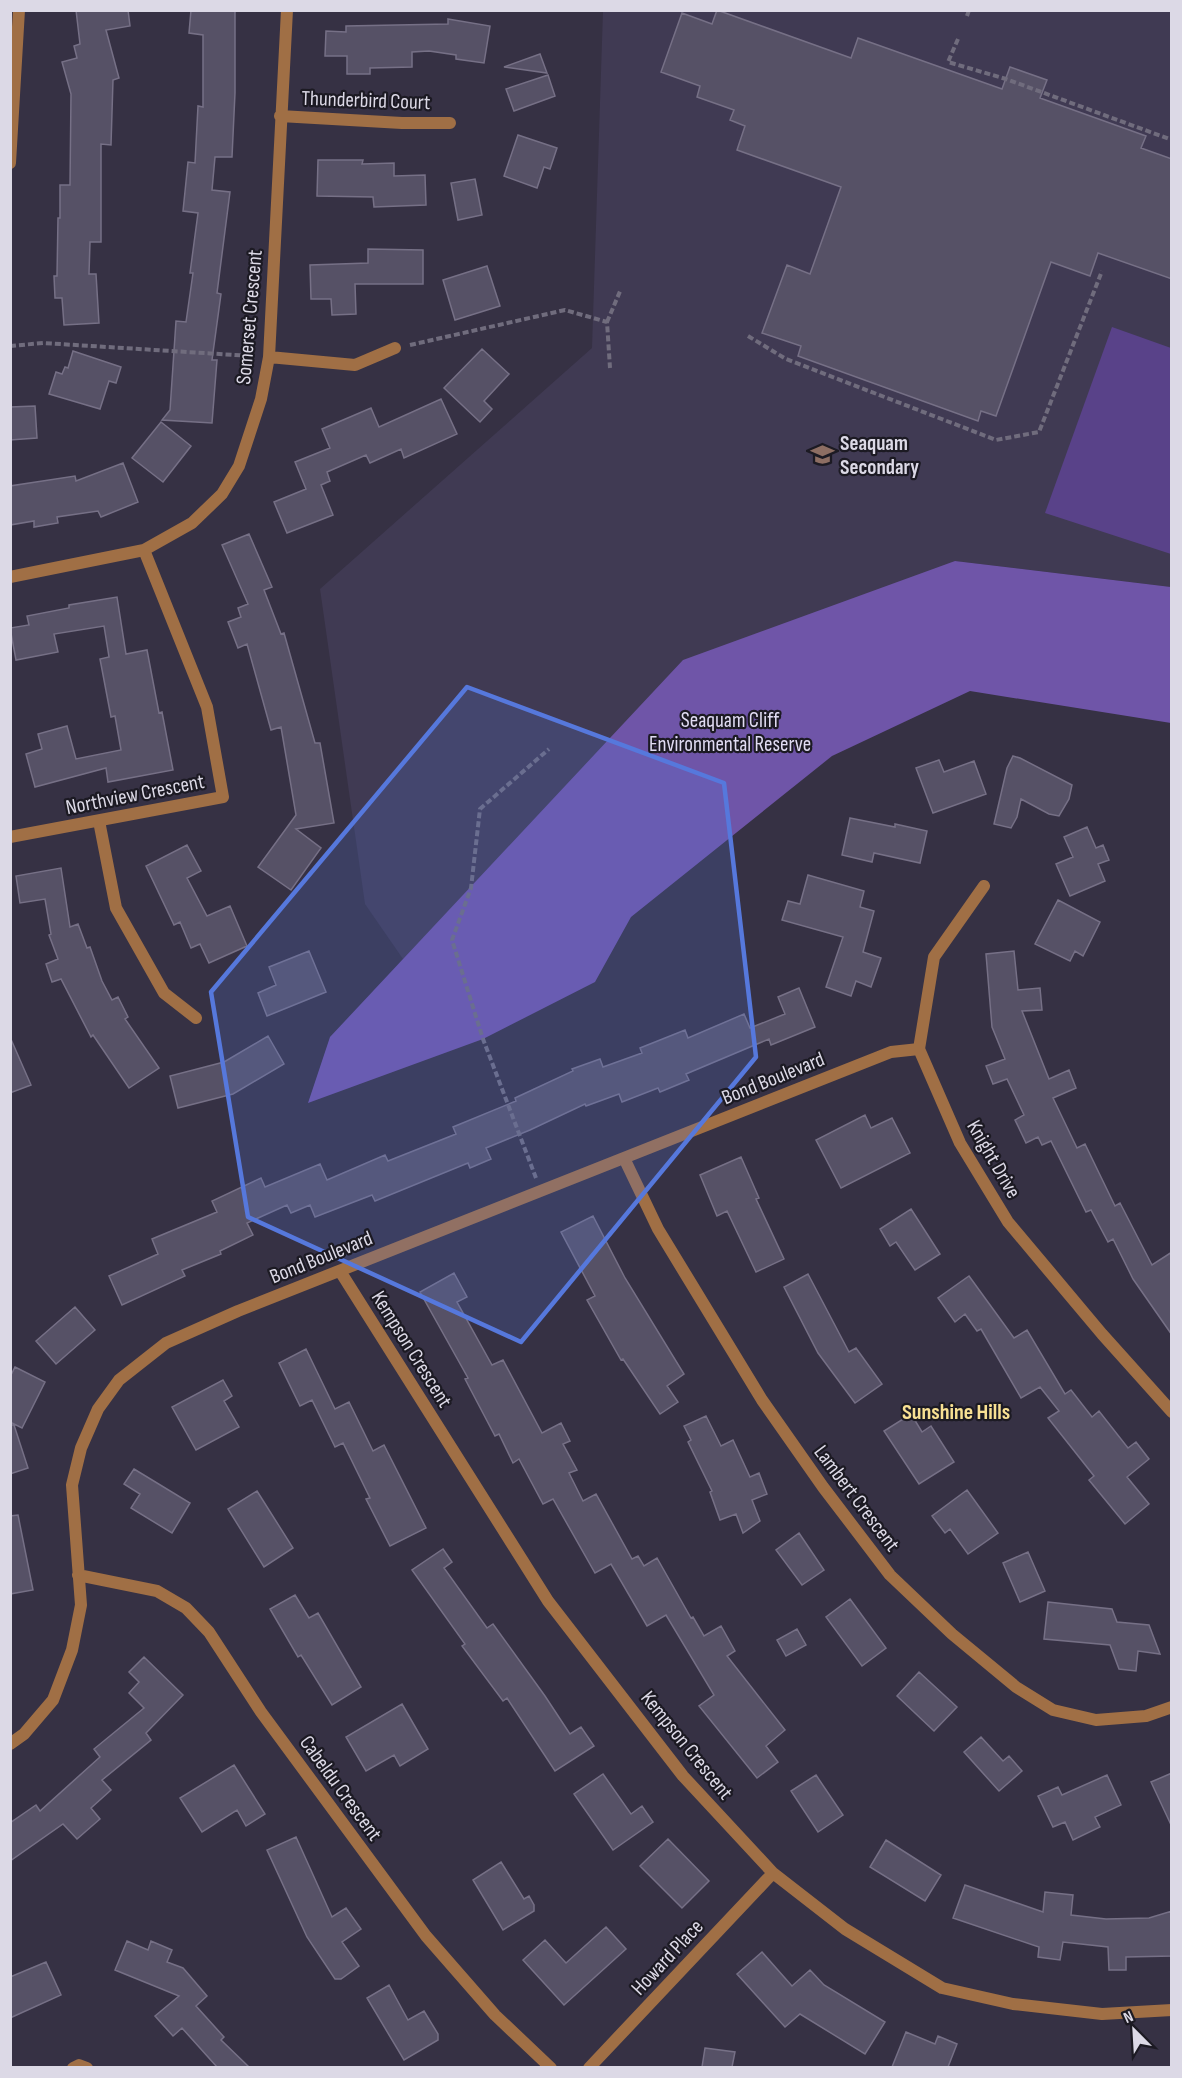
<svg xmlns="http://www.w3.org/2000/svg" width="1182" height="2078" font-family="'Sofia Sans Condensed',sans-serif">
<style>
.built{fill:#403a53}
.green{fill:#594289}
.forest{fill:#6f55a8}
.building{fill:#565166;stroke:#767086;stroke-width:1.5}
.lines{fill:none;stroke-linecap:round;stroke-linejoin:round}
.path{stroke:#706c7d;stroke-width:4;stroke-dasharray:6 3;stroke-linecap:butt}
.street{stroke:#a06f45;stroke-width:12}
.marked{fill:#5678dc;fill-opacity:0.2;stroke:#5678dc;stroke-width:4.5;stroke-linejoin:round}
.labels{text-anchor:middle;stroke-width:4.5;stroke-linejoin:round;paint-order:stroke}
.street-label{font-size:21px;fill:#dcd9e6;stroke:#1c1a23}
.poi-label{font-size:21px;font-weight:bold;fill:#dcd9e6;stroke:#1c1a23;text-anchor:start}
.park-label{font-size:21px;fill:#e1dcf3;stroke:#1c1a23}
.neighbourhood-label{font-size:22px;font-weight:bold;fill:#f8e093;stroke:#1c1a23}
</style>
<rect width="100%" height="100%" fill="#363144"/>
<path class="built" d="M603,11H1171V587L955,561L471,888L403,959L365,904L320,589L592,348Z"/>
<path class="green" d="M1112,327L1171,348V554L1045,513Z"/>
<path class="forest" d="M955,561L1171,587V723L970,691L832,756L631,917L595,982L483,1039L308,1103L330,1037L683,660Z"/>
<path class="building" d="M76,10H128L130,26L106,30L119,78L113,80L111,145L101,144V242H90L89,274H96L99,323L64,325L62,298H55L54,276H57L58,218H60V185H70L71,94L62,62L77,58L74,46L80,44Z
M191,10H235V93L232,157H215L212,190L230,192L217,293L221,294L212,360H217L212,423L162,420L170,410L176,321L186,322L193,273H190L198,213L183,211L188,162L195,163L198,106L203,107V35L189,33Z
M717,10L851,58L858,38L1002,89L1010,67L1047,80L1040,98L1146,136L1141,148L1172,159V279L1098,253L1090,276L1051,262L996,416L981,411L978,421L798,356L801,346L762,333L787,265L810,274L841,187L737,150L745,126L730,120L734,110L697,97L700,86L661,72L682,13L712,24Z
M448,19L490,26L484,63L456,59V55L429,51L412,52V67L370,68V74H347V56H325L326,31L346,32V26L448,24Z
M540,54L547,73L504,67Z
M548,75L555,96L514,111L506,89Z
M518,135L557,148L550,169L544,167L537,188L504,176Z
M318,160H363L362,164L394,163V176L425,175L426,205L374,207L373,197L317,196Z
M475,179L482,215L458,220L451,183Z
M368,249L423,250V284H355L356,314L332,315L331,299H311L310,265L368,263Z
M487,266L500,306L455,320L443,280Z
M482,349L509,374L484,401L492,409L480,422L444,388Z
M73,351L121,367L116,383L109,381L100,409L49,394L56,372L62,374L65,367L68,368Z
M441,399L457,434L404,458L401,449L370,463L366,455L327,472L330,481L321,485L333,515L287,533L274,502L306,489L295,462L330,448L322,429L371,408L379,427Z
M35,406L37,438L10,440V407Z
M161,422L191,446L163,482L132,458Z
M123,463L138,502L101,517L98,511L57,517L58,523L34,527V521L10,525V486L75,476L76,481Z
M249,534L272,587L264,590L281,634L284,633L315,743H320L334,823L296,829L321,848L291,890L258,867L296,815L281,727L271,730L247,644L238,648L228,622L241,617L238,608L248,604L222,545Z
M117,597L126,654L147,650L159,713L162,712L173,770L108,782L106,768L35,787L26,754L42,749L38,734L67,726L76,759L121,750L115,716L111,717L100,659L109,657L104,626L54,634L58,652L16,660L10,628L29,625L27,616L69,608V605Z
M1013,756L1020,758L1072,785L1069,799L1059,816L1049,814L1021,799L1017,817L1011,828L994,824L1007,768Z
M939,760L944,772L974,761L986,794L933,813L916,768Z
M850,818L895,827V824L927,831L920,863L874,853L872,862L842,855Z
M1087,827L1096,848L1103,845L1109,860L1098,864L1105,881L1070,896L1056,864L1073,857L1064,837Z
M187,845L201,871L187,878L207,916L230,906L247,946L209,963L200,944L191,948L180,922L174,925L146,866Z
M61,868L70,927L78,924L87,948L90,947L102,981L112,1000L118,997L128,1017L125,1019L159,1068L129,1088L93,1035L91,1037L61,979L52,982L46,964L58,959L49,935L51,934L45,899L20,903L16,876Z
M808,875L864,891L860,907L874,911L863,952L881,958L871,987L856,981L851,996L826,987L843,937L782,920L788,901L800,904Z
M1058,900L1100,922L1083,956L1075,951L1070,961L1035,944Z
M309,951L326,992L267,1016L258,993L276,985L269,967Z
M1014,951L1018,990L1040,988L1042,1010L1022,1011L1049,1079L1069,1070L1076,1088L1053,1098L1077,1148L1085,1144L1115,1206L1120,1203L1152,1265L1172,1252V1335L1133,1279L1113,1239L1108,1242L1091,1210L1086,1212L1051,1141L1042,1145L1038,1137L1026,1143L1015,1120L1024,1115L1007,1079L993,1084L986,1066L1005,1059L992,1027L986,954Z
M799,988L815,1027L771,1045L769,1039L686,1074L689,1080L660,1092L658,1088L622,1102L619,1094L586,1106L585,1104L530,1130L486,1148L491,1159L470,1168L468,1163L375,1201L372,1195L315,1217L310,1205L291,1213L287,1205L247,1223L253,1235L220,1251L221,1254L182,1270L185,1276L122,1305L109,1276L158,1254L152,1239L217,1212L212,1201L261,1178L265,1187L320,1164L327,1180L385,1155L388,1161L456,1134L453,1127L516,1101L515,1098L573,1071L572,1069L600,1059L603,1067L642,1053L640,1048L685,1030L688,1038L744,1014L750,1028L785,1014L778,997Z
M268,1036L284,1064L233,1094L178,1108L170,1076L224,1062Z
M10,1037L31,1085L10,1093Z
M865,1115L871,1128L892,1118L910,1153L841,1188L816,1140Z
M741,1157L759,1198L756,1199L784,1259L756,1272L727,1211L717,1216L700,1175Z
M911,1209L940,1254L915,1270L896,1242L890,1246L880,1229Z
M593,1216L625,1278L684,1374L667,1386L678,1402L660,1414L623,1359L621,1360L587,1300L595,1296L561,1232Z
M454,1273L467,1297L457,1302L492,1365L503,1360L542,1433L561,1423L570,1441L563,1444L577,1470L569,1473L583,1501L596,1494L632,1559L638,1556L644,1566L657,1558L691,1618L693,1617L704,1636L721,1626L735,1651L727,1656L785,1730L766,1746L778,1762L757,1778L699,1706L714,1695L666,1615L647,1626L611,1564L595,1573L553,1499L543,1504L519,1459L513,1463L499,1434L495,1436L465,1379L468,1378L420,1292Z
M808,1274L849,1352L856,1348L882,1384L855,1403L818,1353L784,1287Z
M969,1276L1014,1338L1027,1330L1065,1394L1071,1390L1092,1417L1099,1411L1128,1448L1136,1442L1149,1459L1127,1477L1149,1504L1125,1524L1089,1480L1094,1476L1048,1418L1059,1411L1040,1387L1021,1398L981,1329L977,1331L965,1314L955,1322L938,1298Z
M75,1307L95,1330L56,1364L36,1341Z
M306,1349L335,1409L349,1402L373,1451L384,1445L426,1528L390,1546L366,1499L370,1498L343,1443L335,1447L312,1400L300,1406L279,1363Z
M15,1367L45,1382L22,1428L10,1422V1377Z
M223,1380L232,1396L224,1401L239,1427L196,1450L172,1407Z
M911,1414L922,1432L931,1426L954,1462L919,1484L884,1431Z
M706,1416L721,1446L733,1440L750,1477L759,1473L767,1494L752,1500L760,1521L743,1533L736,1514L720,1520L710,1492L712,1491L688,1442L691,1440L684,1426Z
M10,1425H14L28,1468L10,1474Z
M134,1469L190,1503L172,1533L131,1508L140,1494L124,1484Z
M967,1490L998,1533L968,1554L950,1529L945,1533L932,1516Z
M257,1491L293,1548L264,1567L228,1509Z
M18,1515L33,1590L10,1594V1516Z
M799,1533L824,1570L802,1585L776,1550Z
M443,1549L452,1562L444,1568L487,1628L493,1624L545,1696L570,1734L581,1727L594,1746L555,1771L507,1698L503,1701L462,1646L465,1644L412,1570Z
M1028,1552L1045,1591L1020,1602L1003,1563Z
M295,1595L309,1618L318,1613L361,1687L332,1705L301,1655L298,1657L270,1609Z
M850,1599L886,1648L862,1666L826,1617Z
M1048,1602L1112,1609L1117,1622L1149,1625L1160,1654L1138,1651L1136,1671L1119,1669L1110,1645L1044,1639Z
M797,1629L806,1645L786,1656L777,1640Z
M144,1657L183,1695L146,1733L151,1740L102,1780L111,1790L91,1808L100,1819L77,1839L63,1824L10,1861V1823L36,1805L40,1811L100,1757L94,1749L144,1708L129,1693L139,1682L129,1672Z
M919,1672L957,1707L934,1731L897,1696Z
M402,1704L428,1749L400,1766L394,1755L366,1771L346,1737Z
M981,1737L1003,1761L1009,1756L1022,1771L999,1791L964,1752Z
M234,1765L265,1814L246,1826L237,1810L202,1832L180,1798Z
M1172,1773V1827L1151,1782Z
M603,1774L631,1814L642,1806L653,1822L613,1850L574,1794Z
M816,1775L843,1815L818,1832L791,1791Z
M1107,1775L1121,1805L1095,1817L1100,1827L1073,1840L1065,1822L1053,1827L1038,1796L1058,1787L1062,1795Z
M296,1837L332,1917L346,1908L361,1929L342,1942L359,1966L341,1979H335L307,1937L267,1850Z
M668,1839L709,1881L682,1908L640,1866Z
M886,1840L941,1875L925,1901L870,1867Z
M501,1862L524,1899L529,1896L534,1905V1911L503,1930L473,1880Z
M965,1885L1043,1912L1045,1892L1073,1895L1071,1915L1106,1919L1149,1918L1172,1911V1956L1126,1957V1970H1109L1108,1947L1063,1942L1060,1960L1038,1957L1039,1947L953,1918Z
M606,1927L626,1949L564,2005L523,1960L545,1940L566,1963Z
M127,1941L148,1950L151,1941L172,1950L167,1962L183,1968L207,1996L196,2006L224,2037L221,2040L249,2067H217L182,2028L173,2036L155,2016L179,1996L115,1970Z
M762,1952L792,1986L810,1970L824,1985L885,2022L865,2054L800,2014L785,2027L737,1974Z
M46,1962L61,1995L10,2018V1977Z
M389,1985L408,2020L424,2011L438,2034V2040L404,2060L367,1998Z
M906,2032L935,2044L938,2036L957,2044L948,2067H892Z
M705,2048L735,2052L732,2067H702Z"/>
<g class="lines">
<path class="path" d="M967,16L969,10
M958,39L948,62L1006,79L1172,140
M607,322L621,289
M748,336L786,359L996,440L1039,432L1102,271
M410,345L565,310L607,322L610,368
M10,346L43,343L251,356
M536,1178L483,1039L452,940L471,888L480,809L549,749"/>
<path class="street" d="M280,116L402,123H450
M10,163L19,10
M269,357L355,365L395,348
M10,577L144,550L192,523L222,494L239,466L261,399L269,357L287,10
M99,821L116,908L164,993L196,1018
M10,837L223,797L207,707L144,550
M984,886L934,957L919,1049L960,1143L1008,1222L1102,1334L1172,1412
M624,1158L658,1229L762,1400L823,1487L890,1575L952,1634L1016,1687L1053,1710L1096,1720L1146,1716L1172,1707
M340,1271L548,1601L683,1776L773,1873L845,1929L942,1988L1013,2004L1102,2014L1172,2010
M78,1575L157,1591L186,1608L209,1632L261,1712L426,1936L495,2015L551,2068
M10,1744L24,1734L53,1700L72,1650L81,1605L72,1485L81,1448L98,1409L119,1380L166,1343L238,1311L891,1052L919,1049
M73,2068L79,2065L87,2068
M589,2068L773,1873"/>
</g>
<path class="marked" d="M467,687L724,783L756,1057L521,1342L248,1217L211,992Z"/>
<defs>
<symbol id="school-bare" viewBox="-9 -9 18 18"><path d="M0-5L7-2L0 1L-7-2ZM-4 1L0 2.5L4 1V4Q0 6-4 4Z" fill="#8d6e63" stroke="#1c1a23" stroke-width="2.5" paint-order="stroke"/></symbol>
</defs>
<g fill-rule="evenodd">
<use href="#school-bare" x="806" y="438" width="33" height="33"/>
</g>
<g class="labels">
<g class="street-label">
<text transform="translate(366 100) rotate(2)" y="7">Thunderbird Court</text>
<text transform="translate(249 317) rotate(-85)" y="7">Somerset Crescent</text>
<text transform="translate(135 794) rotate(-11)" y="7">Northview Crescent</text>
<text transform="translate(773 1078) rotate(-22)" y="7">Bond Boulevard</text>
<text transform="translate(994 1159) rotate(60)" y="7">Knight Drive</text>
<text transform="translate(321 1257) rotate(-22)" y="7">Bond Boulevard</text>
<text transform="translate(412 1349) rotate(58)" y="7">Kempson Crescent</text>
<text transform="translate(857 1498) rotate(53)" y="7">Lambert Crescent</text>
<text transform="translate(687 1745) rotate(51)" y="7">Kempson Crescent</text>
<text transform="translate(341 1788) rotate(54)" y="7">Cabeldu Crescent</text>
<text transform="translate(667 1957) rotate(-47)" y="7">Howard Place</text>
</g>
<g class="poi-label">
<text x="840" y="450">Seaquam<tspan x="840" dy="24">Secondary</tspan></text>
</g>
<g class="park-label">
<text x="730" y="727">Seaquam Cliff<tspan x="730" dy="24">Environmental Reserve</tspan></text>
</g>
<g class="neighbourhood-label">
<text x="956" y="1419">Sunshine Hills</text>
</g>
</g>
<rect width="1182" height="2078" fill="none" stroke="#dcd9e6" stroke-width="24"/>
<g transform="translate(1134 2030) rotate(336)" stroke="#1c1a23" stroke-width="4.5" paint-order="stroke">
<path d="M0-4.5L10 22L0 15L-10 22Z" fill="#dcd9e6"/>
<text y="-9" font-size="16" font-weight="bold" text-anchor="middle" fill="#dcd9e6">N</text>
</g>
</svg>
